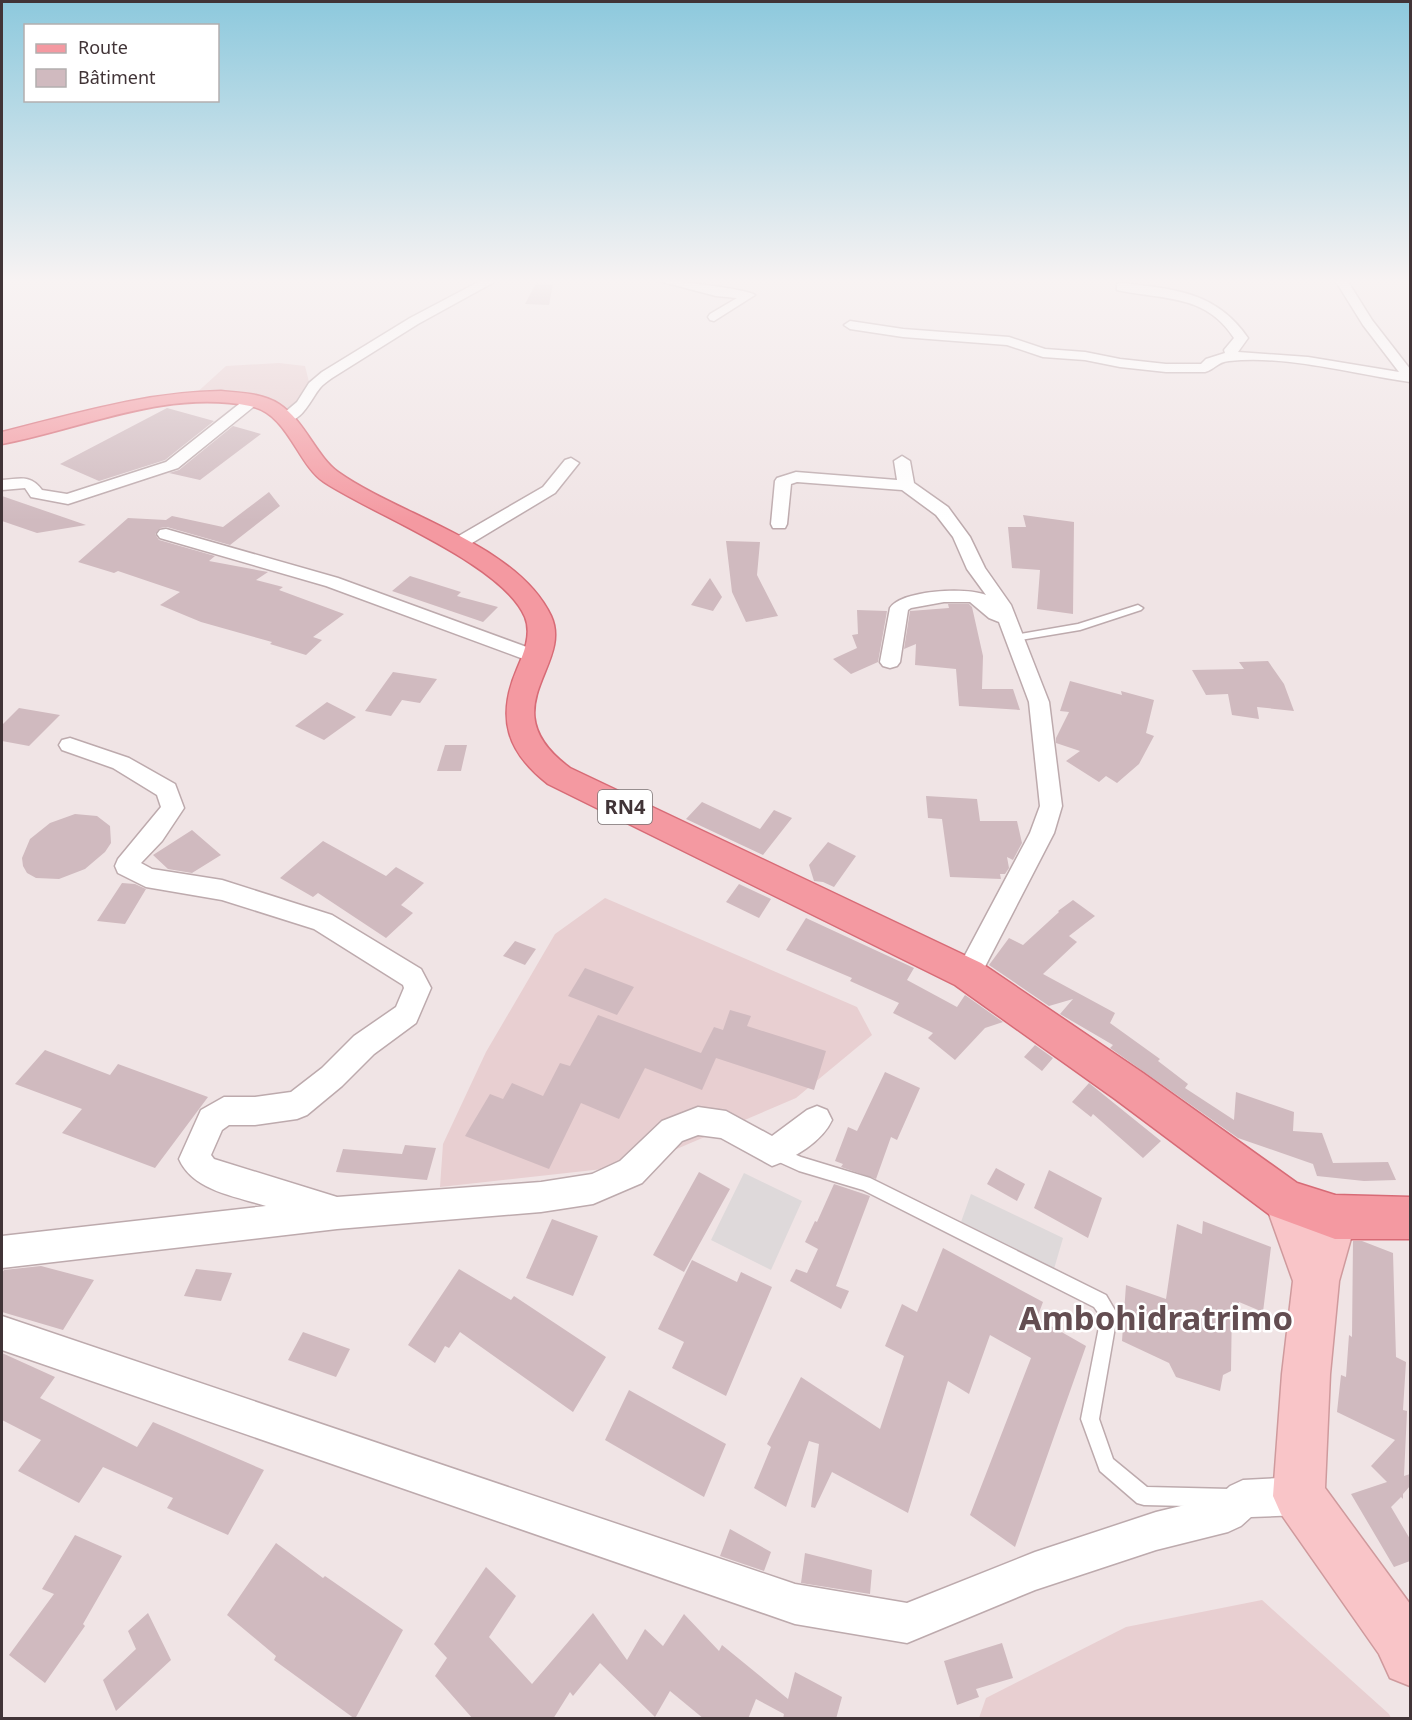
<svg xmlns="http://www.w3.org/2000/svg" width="1412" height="1720" font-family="'Noto Sans',sans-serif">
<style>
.education{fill:#e8cfd1}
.parking{fill:#ded9da}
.building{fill:#d0babf}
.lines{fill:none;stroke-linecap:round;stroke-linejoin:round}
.lane-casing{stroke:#bdaaad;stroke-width:3}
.street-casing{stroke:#bdaaad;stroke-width:3}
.secondary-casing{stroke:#cf9a9d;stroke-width:3}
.primary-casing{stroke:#d76b76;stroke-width:3}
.lane{fill:#fff;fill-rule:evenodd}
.street{fill:#fff;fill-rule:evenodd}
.secondary{fill:#f9c5c8;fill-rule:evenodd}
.primary{fill:#f499a1;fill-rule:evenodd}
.labels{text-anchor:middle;stroke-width:5;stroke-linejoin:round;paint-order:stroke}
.shield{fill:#fff;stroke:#7a7173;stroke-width:1.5}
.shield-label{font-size:20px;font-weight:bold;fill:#413437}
.near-district-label{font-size:33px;font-weight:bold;fill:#634d51;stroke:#fff}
</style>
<rect width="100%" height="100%" fill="#f0e4e5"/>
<path class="education" d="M279,363L305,366L309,382L291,410L269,399L193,396L226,366Z
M605,898L857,1007L872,1035L796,1098L639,1165L440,1187L443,1144L486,1052L555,934Z
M1262,1600L1389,1714L1391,1718H979L986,1698L1126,1627Z"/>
<path class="parking" d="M744,1173L802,1201L771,1270L711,1240Z
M971,1194L1063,1238L1054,1269L961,1222Z"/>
<path class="building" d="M536,283L553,284L549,305L525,304Z
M167,408L214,421L165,460L99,481L60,464Z
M233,426L261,434L200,480L169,473L179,470Z
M269,492L280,506L230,545L167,527L160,528L155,534L159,540L215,556L209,561L268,572L256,580L283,587L279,590L344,614L313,637L322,640L306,655L270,644L272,642L201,622L160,605L180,592L118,571L114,573L78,562L128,518L166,520L172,516L223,527Z
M2,496L86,525L37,533L2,521Z
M1023,515L1074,522L1073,614L1037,609L1040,570L1012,568L1008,527H1026Z
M726,541L760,542L757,575L778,616L746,622L732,592Z
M410,576L461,592L457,596L498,607L483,622L392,591Z
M710,578L722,597L713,611L691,605Z
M948,604H969L972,607L983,656L982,689H1013L1020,710L959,706L956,669L915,665L916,644L904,649L910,611L949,608Z
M857,610L887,611L878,662L851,674L833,659L857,648L852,635L858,634Z
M1268,661L1284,684L1294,711L1257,707L1259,719L1232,715L1228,694L1206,695L1192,670L1244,669L1239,662Z
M393,672L437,679L420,703L402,700L391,716L365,711Z
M1070,681L1122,695L1121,691L1154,700L1146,733L1154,736L1139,764L1117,783L1106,776L1099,782L1066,761L1080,751L1056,743V738L1069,712L1060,711Z
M327,702L356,717L324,740L295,726Z
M19,708L60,715L29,746L2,741V725Z
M445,745H467L461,771H437Z
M926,796L977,799L980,821H1017L1022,843L1013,860L1007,857L1009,868L1005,874H1000L1001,879L950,877L942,819L928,818Z
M702,802L760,829L774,810L792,818L763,855L686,819Z
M75,814L97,816L110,826L111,843L105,852L85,869L59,879L36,878L27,873L23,866L22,858L30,839L50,823Z
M192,830L221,855L192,873L168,869L153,855Z
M323,841L386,876L396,867L424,883L401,905L413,913L386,938L318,893L313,897L280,878Z
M828,842L856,856L834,887L823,882L814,881L809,865Z
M122,883L135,884L146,889L125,924L97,921Z
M739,884L771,899L759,918L726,902Z
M1073,900L1095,916L1069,936L1077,942L1043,974L1115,1013L1110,1023L1160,1059L1158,1061L1188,1084L1185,1088L1234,1120L1236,1092L1294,1112L1293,1131L1322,1133L1333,1163L1388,1162L1396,1180L1364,1181L1317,1176L1313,1164L1238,1138L1110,1048L1113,1045L1060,1014L1073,999L1049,1006L989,965L1009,938L1023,945L1059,912L1058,911Z
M806,918L914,968L907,980L957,1007L965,995L1003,1022L985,1028L955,1060L928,1038L933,1033L893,1013L899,1003L850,981L852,978L786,950Z
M515,941L536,949L525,965L503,956Z
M585,968L634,987L617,1015L568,996Z
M730,1010L751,1016L747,1026L826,1051L814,1090L716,1058L702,1090L645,1068L619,1119L581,1103L549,1169L465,1136L490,1094L503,1099L512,1083L543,1096L560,1063L570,1066L598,1015L701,1053L714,1027L723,1030Z
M1035,1045L1053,1058L1042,1071L1024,1057Z
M45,1050L110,1075L118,1064L208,1097L155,1168L62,1133L82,1109L15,1084Z
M885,1072L920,1088L897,1140L891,1137L876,1179L841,1167L843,1164L835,1161L848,1127L857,1131Z
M1089,1083L1161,1141L1143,1158L1093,1114L1091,1117L1072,1102Z
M405,1145L436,1148L427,1180L336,1172L343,1149L402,1154Z
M996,1168L1025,1184L1017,1201L987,1184Z
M1049,1170L1102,1198L1088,1238L1034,1208Z
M699,1172L730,1189L684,1272L653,1255Z
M834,1184L870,1196L836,1286L849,1291L841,1309L790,1281L796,1269L807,1273L818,1249L805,1242L815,1221L817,1222Z
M552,1219L598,1236L573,1296L526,1278Z
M1203,1221L1271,1247L1263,1312L1239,1302V1304L1232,1302L1231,1371L1223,1375L1220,1391L1176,1377L1169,1363L1122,1341L1126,1285L1166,1299L1177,1224L1202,1234Z
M1353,1241H1362L1393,1253L1396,1357L1406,1362L1403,1410L1407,1411L1404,1476L1410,1474V1486L1403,1494V1499L1401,1497L1391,1507L1410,1539V1561L1394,1567L1351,1494L1387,1482L1371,1466L1395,1440L1337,1412L1341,1375L1346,1377L1349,1335L1352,1337Z
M943,1248L1043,1302L1037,1318L1086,1346L1015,1547L970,1515L1031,1358L990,1335L969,1394L948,1381L908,1513L832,1472L815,1508L811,1507L819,1444L809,1441L786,1507L754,1488L771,1447L767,1444L801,1377L880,1429L904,1356L885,1346L902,1304L917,1312Z
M692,1260L737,1282L741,1272L772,1287L726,1396L672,1368L684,1342L658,1329Z
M41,1266L94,1280L63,1330L2,1312V1273L4,1270Z
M196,1269L232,1273L221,1301L184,1296Z
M459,1269L511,1300L514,1296L606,1357L573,1412L460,1332L449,1348L445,1346L435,1363L408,1345Z
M303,1332L350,1349L336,1377L288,1360Z
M2,1353L55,1377L40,1398L137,1447L153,1422L264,1470L228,1535L167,1508L173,1498L103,1467L79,1503L18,1471L41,1440L2,1420Z
M629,1390L726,1444L704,1497L605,1440Z
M730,1529L771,1552L764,1571L720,1556Z
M75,1535L122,1556L83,1624L85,1626L45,1683L9,1655L54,1594L42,1589Z
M276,1543L323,1578L325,1576L403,1630L355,1719L274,1660L276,1656L227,1615Z
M805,1553L872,1570L870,1594L801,1583Z
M486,1567L516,1596L489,1637L532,1684L593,1613L627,1660L645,1629L663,1646L684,1614L719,1651L722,1645L788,1699L795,1672L842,1697L836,1719H783L784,1714L756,1699L748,1719H704L670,1691L655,1717L600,1663L573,1696L570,1692L553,1719H473L435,1676L447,1658L434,1644Z
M148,1613L171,1660L116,1711L103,1680L136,1649L128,1631Z
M1002,1643L1013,1678L976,1689L979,1697L957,1705L944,1661Z"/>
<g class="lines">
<defs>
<path id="lane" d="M1138,605L1143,608L1141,610L1080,630L1015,641L1010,638L1015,635L1078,624Z
M773,1145L801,1157L870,1178L1106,1295L1116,1312L1115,1327L1099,1419L1113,1459L1147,1487L1230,1489L1237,1491L1239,1498L1237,1505L1230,1507L1144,1505L1137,1503L1100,1471L1081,1419L1099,1327V1314L1094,1307L863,1190L799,1171L768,1157L765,1152L768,1147Z"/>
<path id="street" d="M482,280H498L418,324L332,378C328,381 323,384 320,388C310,400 301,426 280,421L278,418L297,402L309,383L322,372L410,318Z
M655,280C669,280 749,289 755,295L714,321L710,320L708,317L710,314L737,298L716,296Z
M1335,280H1347L1372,320L1410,369V382C1351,374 1290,355 1229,361C1217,362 1214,370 1205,372H1166L1120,367L1085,360L1043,357L1007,345L903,337L850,329L844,325L850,321L903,329L1009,337L1045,349L1085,352L1120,359L1166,364H1201L1206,359L1225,353L1224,350L1234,338C1205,293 1162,300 1117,290V284L1121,283C1173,289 1216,291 1248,338L1238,352L1308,357L1399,372L1363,325Z
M253,396L260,400L258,403L178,468L68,504L31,497L25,488L2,490V480C20,479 30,474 42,490L67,494L166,462L248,397Z
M902,456L910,461L914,483L948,507L970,537L985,568L1011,605L1049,702L1062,806L1054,833L977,982L968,985L959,982L955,974L1030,833L1040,806L1029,702L999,622L989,618L970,602H944L911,608L908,610L900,662L897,666L890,668L883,666L880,662L890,608C902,590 967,587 986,595L967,569L953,537L936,515L902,490L797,482L791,484L787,524L785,528H773L771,524L775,481L777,478L796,472L897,480L894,461Z
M571,458L579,463L555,493L462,549H450L447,545L450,541L543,487L565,460Z
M166,529L338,578L543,653L546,657L543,661L536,663L529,661L326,586L160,538L157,534L160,530Z
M70,738L129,758L175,784L184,808L162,841L141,863L152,869L222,880L332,915L421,969L431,988L416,1023L374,1054L342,1086L307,1115L297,1119L255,1125H229L222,1130L211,1155L214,1159L337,1197L541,1182L592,1174L620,1161L662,1121L698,1107L726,1111L772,1136L807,1110L817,1106L827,1110L832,1120C822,1142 794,1158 772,1166L721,1138L698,1135L682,1141L642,1183L593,1204L541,1212L337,1229L2,1268V1236L266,1206C235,1196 193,1191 179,1159L201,1110L224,1097H255L291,1092L322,1068L354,1036L396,1007L404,988L403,985L314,929L222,900L146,887L118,873L115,866L118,859L161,807L157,795L113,768L62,750L59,745L62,740Z
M2,1316L795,1584L907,1603L1035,1552L1156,1512L1218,1497L1230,1486L1243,1480L1299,1477L1312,1483L1318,1496L1312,1509L1299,1515L1251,1517L1241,1526L1228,1532L1156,1550L1035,1590L907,1643L795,1624L2,1350Z"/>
<path id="secondary" d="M1285,1179L1300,1185L1313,1217L1320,1202L1335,1195L1350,1202L1357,1217L1339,1281L1330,1374L1325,1488L1410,1604V1686L1390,1678L1379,1654L1281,1514L1273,1496L1282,1374L1293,1281L1264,1200L1270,1185Z"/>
<path id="primary" d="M221,391C240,393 262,393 279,404C305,421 316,456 338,472C400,516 517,544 551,616C574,666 489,708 570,768L981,963L1143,1073L1297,1183L1335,1195L1410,1197V1239H1335L1270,1215L1115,1099L955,985L548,784C507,752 496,718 517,669C524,653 532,634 525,617C503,564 374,515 324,482C297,464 288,413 250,406C166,389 82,429 2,444V432C74,414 146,392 221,391Z"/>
</defs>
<use href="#lane" class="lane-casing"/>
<use href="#street" class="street-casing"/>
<use href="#secondary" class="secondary-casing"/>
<use href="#primary" class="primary-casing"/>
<use href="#lane" class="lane"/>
<use href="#street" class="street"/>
<use href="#secondary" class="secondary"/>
<use href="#primary" class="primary"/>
</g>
<linearGradient id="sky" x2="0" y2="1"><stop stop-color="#8dc9dd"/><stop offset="0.54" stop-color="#f8f3f3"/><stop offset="1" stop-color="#f8f3f3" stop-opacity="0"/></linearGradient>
<rect width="1412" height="521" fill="url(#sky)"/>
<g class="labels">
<rect class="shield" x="598" y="790" width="54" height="34" rx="4.5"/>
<g class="shield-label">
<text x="625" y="814">RN4</text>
</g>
<g class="near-district-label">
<text x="1156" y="1330">Ambohidratrimo</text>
</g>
</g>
<rect width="1412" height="1720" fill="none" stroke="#413437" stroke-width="6"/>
<rect x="24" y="24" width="195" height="78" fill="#ffffff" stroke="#b3aeaf" stroke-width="1.5"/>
<rect x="36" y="44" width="30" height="9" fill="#f499a1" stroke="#b3aeaf" stroke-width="1.5"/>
<text x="78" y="54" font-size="18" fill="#413437">Route</text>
<rect x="36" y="69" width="30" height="18" fill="#d0babf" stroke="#b3aeaf" stroke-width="1.5"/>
<text x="78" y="84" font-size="18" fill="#413437">Bâtiment</text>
</svg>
